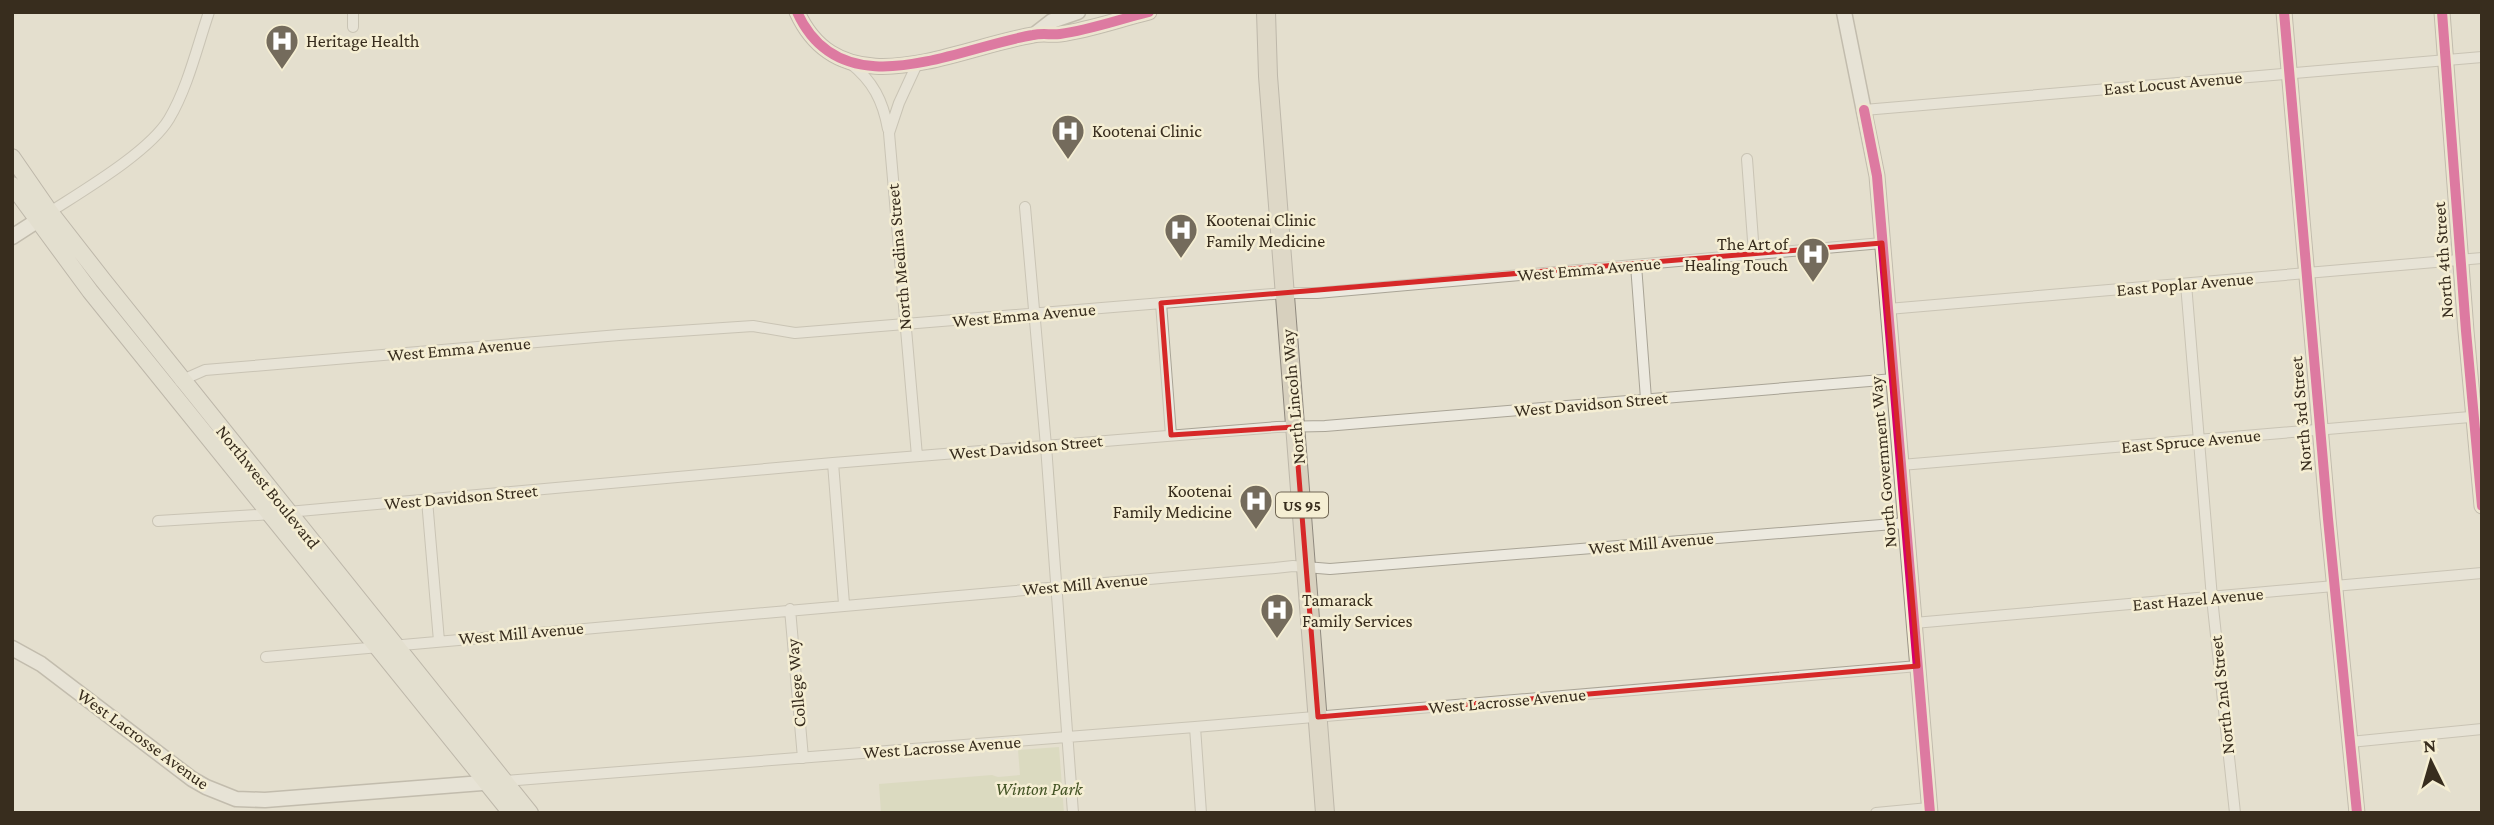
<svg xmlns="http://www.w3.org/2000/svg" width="2494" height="825" font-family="'Crimson Pro',serif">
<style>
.green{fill:#d1d5b0}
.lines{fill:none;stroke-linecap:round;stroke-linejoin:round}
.street-casing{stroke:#a9a496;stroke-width:12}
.secondary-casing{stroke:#999386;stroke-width:17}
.primary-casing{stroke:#8f897e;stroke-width:18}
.highway-casing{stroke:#8f897e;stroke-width:20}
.street{stroke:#ece9df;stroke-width:10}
.secondary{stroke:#ece9df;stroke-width:14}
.primary{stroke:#e3dfd1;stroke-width:16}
.highway{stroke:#d7d0be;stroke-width:18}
.cycleway-casing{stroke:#f5eed3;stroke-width:15}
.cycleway{stroke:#d6006c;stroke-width:10}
.marked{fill:none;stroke:#d62828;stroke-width:5;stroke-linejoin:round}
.labels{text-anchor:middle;stroke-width:5;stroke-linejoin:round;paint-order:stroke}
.shield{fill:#f5eed3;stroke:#716754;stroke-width:2}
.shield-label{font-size:16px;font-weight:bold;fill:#382d1e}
.poi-label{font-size:18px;fill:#382d1e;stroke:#f5eed3;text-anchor:start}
.street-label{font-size:18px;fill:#382d1e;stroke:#f5eed3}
.park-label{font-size:18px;font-style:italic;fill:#445425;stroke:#f5eed3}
</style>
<rect width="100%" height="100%" fill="#e4dfce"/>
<path class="green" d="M1059,747L1064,813H881L879,784L992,775L998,777L1020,775L1018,750Z"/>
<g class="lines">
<defs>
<path id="street" d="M353,12V27
M850,63C873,81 883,101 888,129
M917,64L899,103L889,133L917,456
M1864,110L2482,57
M1747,159L1754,254
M1025,207L1046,446L1073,813
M50,212C84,190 149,152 169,119C188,87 197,47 209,12
M1636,265L1646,399
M2186,284L2212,598L2235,813
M1161,303L1171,435
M1888,309L2482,258
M180,381L205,370L619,335L753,326L795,333L1285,293H1317L1882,243
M833,463L844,604
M1901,465L2482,416
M427,500L439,641
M288,512L833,463L1277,427L1325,426L1894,379
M158,521L273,514
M790,609L803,758
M1914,623L2482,573
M266,657L1275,568L1293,566L1330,569L1906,523
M1195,727L1201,813
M2350,742L2482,729
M504,781L1195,727L1918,666
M1876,813L1929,808"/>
<path id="secondary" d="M797,12C842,111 958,47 1033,35C1042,33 1051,35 1060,34C1090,30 1120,19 1149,12
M1844,12L1877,176L1930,813
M2284,12L2328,519L2357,813
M2442,12L2466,331L2482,506
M1034,35L1052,21L1078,12
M12,237L46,215
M12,648L41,664L192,779L206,787L236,799L265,800L495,782"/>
<path id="primary" d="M12,157L50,212L103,280L530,813
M12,185L90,291L511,813"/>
<path id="highway" d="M1266,12L1268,76L1325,813"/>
</defs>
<use href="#street" class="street-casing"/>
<use href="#secondary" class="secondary-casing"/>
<use href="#primary" class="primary-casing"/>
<use href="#highway" class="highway-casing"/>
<use href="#street" class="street"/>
<use href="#secondary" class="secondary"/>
<use href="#primary" class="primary"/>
<use href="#highway" class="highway"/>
<defs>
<path id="cycleway" d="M797,12C842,111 958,47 1033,35C1042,33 1051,35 1060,34C1090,30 1120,19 1149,12
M2284,12L2328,519L2357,813
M2442,12L2466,331L2482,506
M1864,110L1877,176L1930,813"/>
</defs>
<use href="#cycleway" class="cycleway-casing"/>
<use href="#cycleway" class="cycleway"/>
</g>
<path d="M0 0H2494V825H0ZM1882,243L1918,666L1318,717L1295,427L1171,435L1161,303Z" fill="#e4dfce" fill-opacity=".55" fill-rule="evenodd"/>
<path class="marked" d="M1882,243L1918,666L1318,717L1295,427L1171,435L1161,303Z"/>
<defs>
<symbol id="hospital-pin" viewBox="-11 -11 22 30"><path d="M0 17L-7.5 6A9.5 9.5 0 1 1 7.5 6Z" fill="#746b5c" stroke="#f5eed3"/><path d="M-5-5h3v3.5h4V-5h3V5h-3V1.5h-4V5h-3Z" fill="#fff"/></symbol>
</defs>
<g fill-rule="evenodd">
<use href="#hospital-pin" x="263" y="22" width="38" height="52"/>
<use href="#hospital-pin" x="1049" y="112" width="38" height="52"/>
<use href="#hospital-pin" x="1162" y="211" width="38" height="52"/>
<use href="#hospital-pin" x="1794" y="235" width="38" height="52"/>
<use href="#hospital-pin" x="1237" y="482" width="38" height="52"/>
<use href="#hospital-pin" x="1258" y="591" width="38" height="52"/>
</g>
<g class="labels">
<rect class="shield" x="1276" y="492.5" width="52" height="25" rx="5"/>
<g class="shield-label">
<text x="1302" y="511">US 95</text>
</g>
<g class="poi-label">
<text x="306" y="47">Heritage Health</text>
<text x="1092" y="137">Kootenai Clinic</text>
<text x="1206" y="226">Kootenai Clinic<tspan x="1206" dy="21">Family Medicine</tspan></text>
<text x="1788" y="250" text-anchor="end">The Art of<tspan x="1788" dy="21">Healing Touch</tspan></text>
<text x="1232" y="497" text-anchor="end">Kootenai<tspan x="1232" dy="21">Family Medicine</tspan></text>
<text x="1302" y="606">Tamarack<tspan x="1302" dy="21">Family Services</tspan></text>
</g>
<g class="street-label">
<text transform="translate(2173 83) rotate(-5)" y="6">East Locust Avenue</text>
<text transform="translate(899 257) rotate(-95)" y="6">North Medina Street</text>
<text transform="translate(2443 260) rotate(-94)" y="6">North 4th Street</text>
<text transform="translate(1589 269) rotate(-5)" y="6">West Emma Avenue</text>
<text transform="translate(2185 284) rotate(-5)" y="6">East Poplar Avenue</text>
<text transform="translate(1024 315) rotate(-5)" y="6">West Emma Avenue</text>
<text transform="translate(459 349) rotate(-5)" y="6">West Emma Avenue</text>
<text transform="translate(1293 397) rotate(-95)" y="6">North Lincoln Way</text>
<text transform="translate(1591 404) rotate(-5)" y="6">West Davidson Street</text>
<text transform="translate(2301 414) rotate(-95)" y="6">North 3rd Street</text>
<text transform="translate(2191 441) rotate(-5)" y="6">East Spruce Avenue</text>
<text transform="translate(1026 447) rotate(-5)" y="6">West Davidson Street</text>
<text transform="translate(1883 462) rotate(-95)" y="6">North Government Way</text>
<text transform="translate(268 487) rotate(51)" y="6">Northwest Boulevard</text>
<text transform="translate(461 497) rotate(-5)" y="6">West Davidson Street</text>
<text transform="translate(1651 543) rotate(-5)" y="6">West Mill Avenue</text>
<text transform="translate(1085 584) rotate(-5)" y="6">West Mill Avenue</text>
<text transform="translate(2198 599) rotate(-5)" y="6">East Hazel Avenue</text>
<text transform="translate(521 633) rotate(-5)" y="6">West Mill Avenue</text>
<text transform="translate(796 683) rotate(-95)" y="6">College Way</text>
<text transform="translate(2222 695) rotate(-96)" y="6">North 2nd Street</text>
<text transform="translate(1507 701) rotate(-5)" y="6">West Lacrosse Avenue</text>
<text transform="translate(143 739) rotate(36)" y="6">West Lacrosse Avenue</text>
<text transform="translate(942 747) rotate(-4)" y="6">West Lacrosse Avenue</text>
</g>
<g class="park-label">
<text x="1039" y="795">Winton Park</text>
</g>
</g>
<rect width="2494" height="825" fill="none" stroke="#382d1e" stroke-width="28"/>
<g transform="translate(2431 762) rotate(355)" stroke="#f5eed3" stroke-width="5" paint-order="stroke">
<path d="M0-5L12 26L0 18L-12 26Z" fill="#382d1e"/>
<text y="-10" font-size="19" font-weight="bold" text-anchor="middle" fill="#382d1e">N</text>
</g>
</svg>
